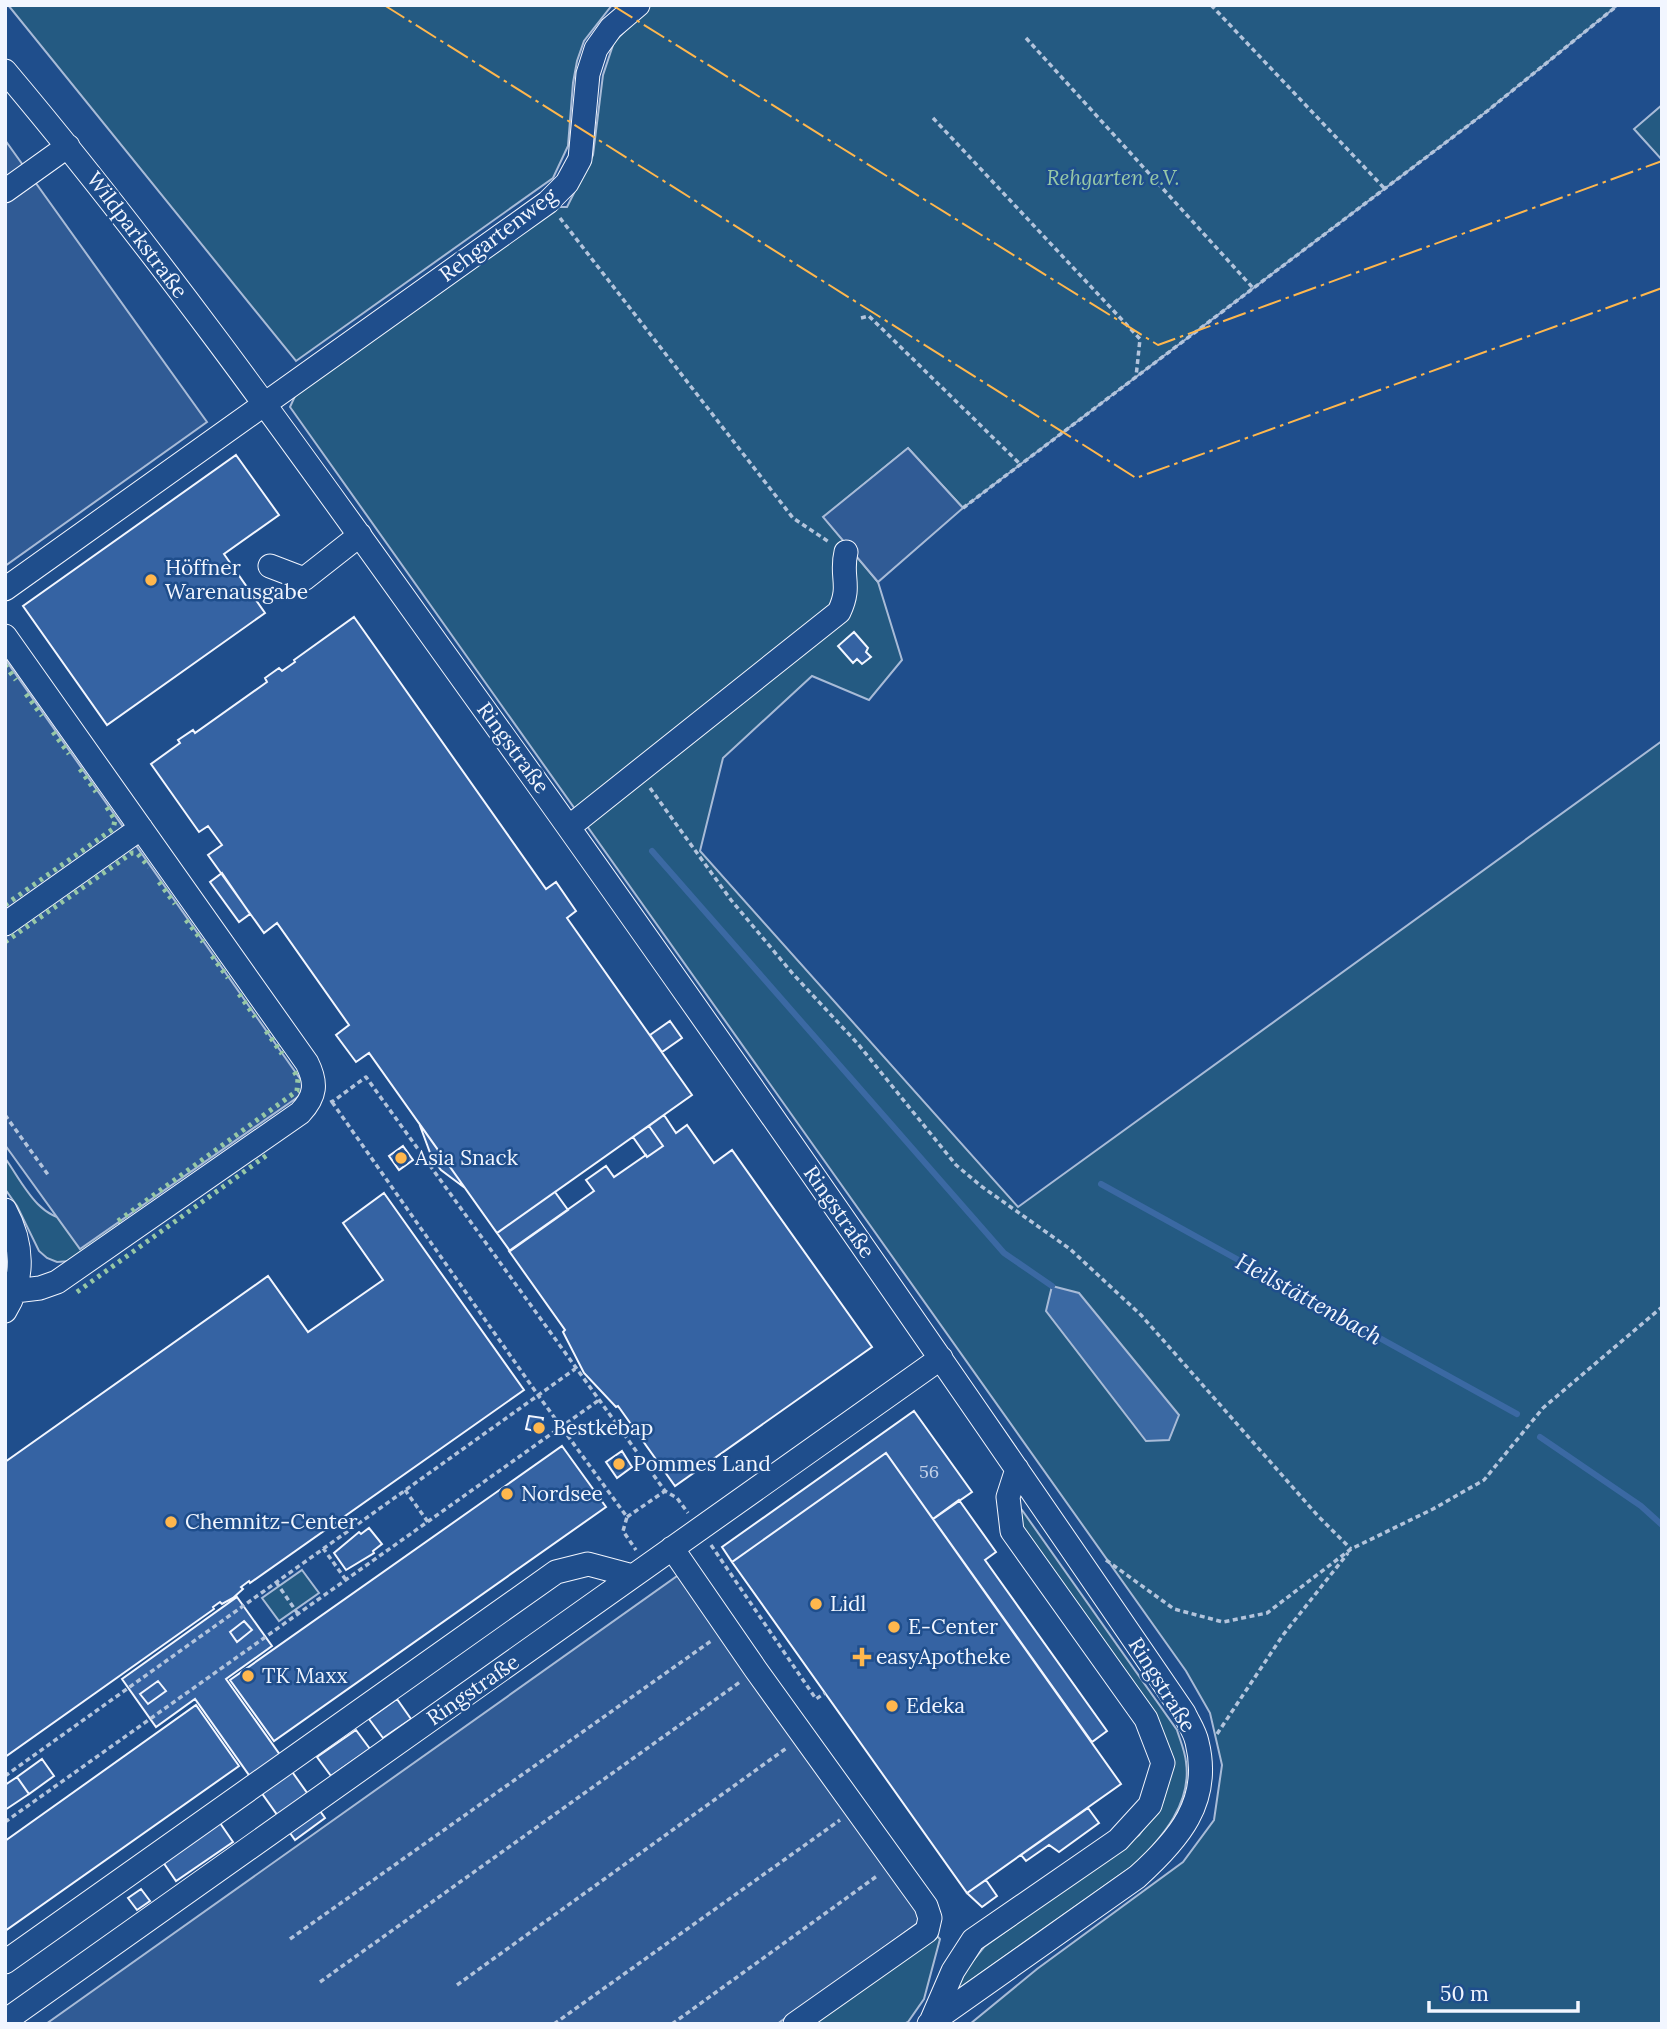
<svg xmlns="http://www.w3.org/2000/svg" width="1667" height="2029" font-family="Lora,serif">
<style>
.green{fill:#245a82;stroke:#a8bbd7;stroke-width:2}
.parking{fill:#305b95;stroke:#a8bbd7;stroke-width:2}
.water{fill:#3b69a3;stroke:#a8bbd7;stroke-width:2}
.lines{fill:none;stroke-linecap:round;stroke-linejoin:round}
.stream{stroke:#3b69a3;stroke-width:6}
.building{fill:#3563a3;stroke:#f2f6ff;stroke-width:2}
.minor-casing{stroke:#f2f6ff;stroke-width:25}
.path{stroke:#b3c4dc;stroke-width:3.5;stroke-dasharray:5 3.5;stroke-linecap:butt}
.minor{stroke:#1f4e8c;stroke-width:23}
.hedge{stroke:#97c8a6;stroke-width:5;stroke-dasharray:3.5 5;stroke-linecap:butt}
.power{stroke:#ffb74d;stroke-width:2;stroke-dasharray:24 5 3.5 5;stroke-linecap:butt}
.poi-dot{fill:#ffb74d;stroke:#1f4e8c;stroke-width:2.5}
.labels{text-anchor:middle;stroke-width:5;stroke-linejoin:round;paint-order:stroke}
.number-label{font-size:18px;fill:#c3d1e8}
.park-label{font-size:21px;font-style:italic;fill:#97c8a6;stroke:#1f4e8c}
.street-label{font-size:21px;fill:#f2f6ff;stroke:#1f4e8c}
.poi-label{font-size:21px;fill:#f2f6ff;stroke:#1f4e8c;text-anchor:start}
.water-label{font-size:23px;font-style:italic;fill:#f2f6ff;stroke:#1f4e8c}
</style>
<rect width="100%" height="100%" fill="#1f4e8c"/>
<path class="green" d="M8,5H612L584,41L577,61L573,83L568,146L553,178L296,361Z
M651,5H1618L1486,112L963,508L908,448L824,517L878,582L902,660L869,700L812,676L723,758L700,851L1018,1207L1662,741V2024H970L1037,1969L1183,1862L1214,1820L1222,1765L1210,1713L1186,1671L290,407L295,396L305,386L556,207H567L593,155L603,75L614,42Z
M1662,105V160L1634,129Z
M5,1158C21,1180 38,1219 69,1219C84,1220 99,1216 113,1215L122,1227L71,1261L57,1262L47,1258L39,1251L17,1206L5,1189Z
M1022,1510L1177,1730C1180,1740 1185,1751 1186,1762C1192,1803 1163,1836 1137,1863L954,1992L953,1985L984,1947L1139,1835L1163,1801L1171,1770L1016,1521L1014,1514Z
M302,1570L319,1593L279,1621L262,1598Z
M936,1935L940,1939L924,1999L908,2022L904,2024H812Z"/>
<path class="parking" d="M5,140L207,422L5,566Z
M908,448L963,508L878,582L823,517Z
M5,659L308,1090L80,1249L5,1145Z
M680,1574L916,1909L919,1922L878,1952L777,2024H46Z"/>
<path class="water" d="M1052,1286L1079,1293L1179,1415L1169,1440L1146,1441L1046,1311Z"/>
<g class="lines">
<path class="stream" d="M652,851L1004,1253L1052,1286
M1101,1184L1517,1414
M1540,1437L1641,1506L1662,1525"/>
</g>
<path class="building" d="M236,455L279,515L224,554L265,613L107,725L23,606Z
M354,617L546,889L556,882L576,911L567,918L692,1095L497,1233L369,1053L356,1062L336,1035L349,1025L277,923L264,933L208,855L222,845L208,826L199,832L151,764L180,743L178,740L193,730L195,733L267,682L265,678L279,668L282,671L295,662L294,660Z
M854,632L868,648L866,652L871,657L862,664L857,659L853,663L838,646Z
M222,873L250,914L239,922L210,882Z
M670,1021L682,1038L662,1052L650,1035Z
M664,1115L676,1133L687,1125L714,1163L732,1150L872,1347L675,1486L618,1406L616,1407L584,1373L563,1332L565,1330L509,1251L594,1191L586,1180L606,1166L614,1177L646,1155L647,1157L663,1146L649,1126Z
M419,1123L465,1188L441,1170L432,1158Z
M649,1126L663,1146L647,1157L633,1137Z
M403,1146L413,1160L399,1170L389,1156Z
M555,1192L568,1210L510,1251L497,1233Z
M384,1193L524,1390L250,1583L249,1581L241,1587L243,1589L233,1598L222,1604L220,1602L213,1607L214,1609L5,1757V1462L268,1276L308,1332L383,1280L343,1223Z
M914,1411L972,1492L933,1519L886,1453L732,1562L722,1547Z
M529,1416L543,1418L540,1432L526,1429Z
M562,1446L606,1507L274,1741L230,1680Z
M622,1451L632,1467L617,1478L606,1462Z
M886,1453L1121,1784L967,1893L732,1562Z
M959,1500L996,1552L985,1560L1107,1731L1092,1742L933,1519Z
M369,1528L382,1544L373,1551L374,1553L346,1570L334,1553L359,1532L361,1534Z
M237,1597L272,1646L226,1679L325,1818L295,1840L195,1699L156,1727L122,1679Z
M244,1621L252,1630L237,1642L230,1632Z
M158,1681L166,1691L148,1704L140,1694Z
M397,1699L411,1719L383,1738L369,1719Z
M196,1705L239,1766L5,1931V1841Z
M356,1730L370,1749L331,1776L317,1757Z
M42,1759L54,1776L29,1794L17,1777Z
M17,1777L29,1794L5,1810V1785Z
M1088,1808L1099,1823L1059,1852L1049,1845L1026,1861L1021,1855Z
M220,1823L233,1842L176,1881L163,1862Z
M986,1880L997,1896L982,1907L967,1893Z
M141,1889L150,1901L137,1910L128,1898Z"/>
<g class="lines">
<defs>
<path id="minor" d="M5,71C171,268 319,479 469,688C712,1026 949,1369 1184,1713C1188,1722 1195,1732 1197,1742C1212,1802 1178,1840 1137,1877L929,2024
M5,191L68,146
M270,566L304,579L360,535
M5,589L548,202L567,183L580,159L588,74L596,49L611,28L638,5
M5,636L307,1063C317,1083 316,1096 300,1113L57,1282L40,1288L15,1291
M569,827L839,612C852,585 840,577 846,552
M5,924L141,828
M5,1210C23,1243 25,1279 5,1311
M672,1548L756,1670L926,1906L930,1918L927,1931L795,2024
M5,1962L556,1572L588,1564L633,1576
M5,2021L941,1358
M930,2024L953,1971L973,1940L1118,1840L1150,1805L1163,1763L1146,1719L1012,1531L1008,1497L1017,1469"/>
</defs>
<use href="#minor" class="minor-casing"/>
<path class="path" d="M1211,5L1385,189
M1026,38L1253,288
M933,118L1140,339L1136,377
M560,218L793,518L829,542
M861,318L869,316L1020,464
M963,508L1486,112L1618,5
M650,788L731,900L793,974L858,1044L956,1165L981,1186L1070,1249L1141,1315L1318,1516L1351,1549
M331,1100L332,1102L366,1077L665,1491L677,1498L688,1513
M332,1102L538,1395L627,1517L623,1531L636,1550
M5,1115L49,1176
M405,1490L428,1522
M627,1517L665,1491
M711,1545L816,1699L825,1693
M323,1548L346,1580
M1106,1560L1174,1609L1223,1622L1267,1613L1351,1549L1433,1509L1484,1480L1543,1408L1662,1307
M276,1582L298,1614
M1217,1734L1283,1635L1348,1553
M5,1776L575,1369
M5,1822L599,1400
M290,1939L711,1641
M320,1982L740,1682
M457,1985L788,1747
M554,2024L840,1820
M672,2024L877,1876"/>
<use href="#minor" class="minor"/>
<path class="hedge" d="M5,665L16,680
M26,694L42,716
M53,732L69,754
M80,769L96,792
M159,882L175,904
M5,905L113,829L115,820L106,806
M186,920L203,942
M5,942L132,853H137L149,867
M212,956L228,978
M239,994L255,1017
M266,1031L282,1054
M118,1221L297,1091L298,1078L292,1068
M77,1292L270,1153"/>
<path class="power" d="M384,5L1136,478L1662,288
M612,5L1158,345L1662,161"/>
</g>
<g class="poi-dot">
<circle cx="151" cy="580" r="7"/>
<circle cx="401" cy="1158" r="7"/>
<circle cx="539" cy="1428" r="7"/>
<circle cx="619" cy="1464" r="7"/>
<circle cx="507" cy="1494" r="7"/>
<circle cx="171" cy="1522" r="7"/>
<circle cx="816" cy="1604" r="7"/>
<circle cx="894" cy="1627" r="7"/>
<path d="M858.5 1646.5h7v7h7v7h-7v7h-7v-7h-7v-7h7z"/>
<circle cx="248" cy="1676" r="7"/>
<circle cx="892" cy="1706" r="7"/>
</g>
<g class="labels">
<g class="number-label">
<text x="929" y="1478">56</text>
</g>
<g class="park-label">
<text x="1113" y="185">Rehgarten e.V.</text>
</g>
<g class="street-label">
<text transform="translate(137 235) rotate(53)" y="7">Wildparkstraße</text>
<text transform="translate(498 235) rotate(-37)" y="7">Rehgartenweg</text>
<text transform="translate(513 748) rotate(54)" y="7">Ringstraße</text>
<text transform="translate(839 1212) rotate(55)" y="7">Ringstraße</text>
<text transform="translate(1162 1685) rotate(58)" y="7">Ringstraße</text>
<text transform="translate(473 1690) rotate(-35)" y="7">Ringstraße</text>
</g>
<g class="poi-label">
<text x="165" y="575">Höffner<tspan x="165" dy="24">Warenausgabe</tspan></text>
<text x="415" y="1165">Asia Snack</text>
<text x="553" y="1435">Bestkebap</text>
<text x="633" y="1471">Pommes Land</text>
<text x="521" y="1501">Nordsee</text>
<text x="185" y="1529">Chemnitz-Center</text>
<text x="830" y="1611">Lidl</text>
<text x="908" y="1634">E-Center</text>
<text x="876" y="1664">easyApotheke</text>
<text x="262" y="1683">TK Maxx</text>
<text x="906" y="1713">Edeka</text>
</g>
<g class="water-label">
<text transform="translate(1309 1299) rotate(29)" y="8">Heilstättenbach</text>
</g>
</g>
<rect width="1667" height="2029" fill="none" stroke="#f2f6ff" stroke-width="14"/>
<path d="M1429 2001v10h149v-10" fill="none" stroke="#f2f6ff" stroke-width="3.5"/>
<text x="1440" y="2001" font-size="21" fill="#f2f6ff" stroke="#1f4e8c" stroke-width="5" paint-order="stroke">50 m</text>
</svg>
